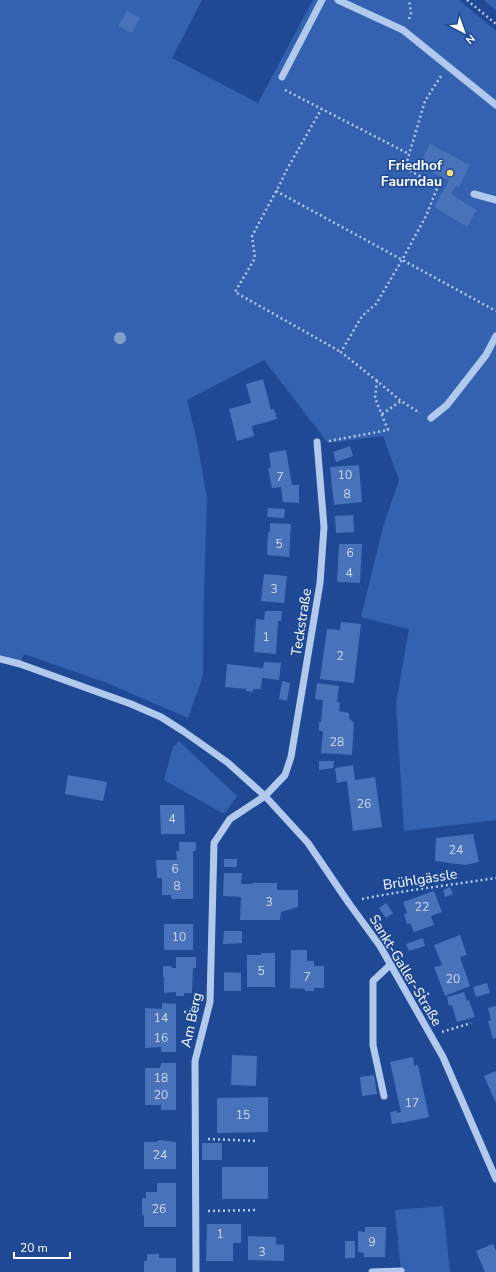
<svg xmlns="http://www.w3.org/2000/svg" width="496" height="1272" font-family="'Nunito Sans',sans-serif">
<style>
.green{fill:#3462b1}
.building{fill:#4872ba}
.lines{fill:none;stroke-linecap:round;stroke-linejoin:round}
.path{stroke:#b2c9ee;stroke-width:2.5;stroke-dasharray:2 3;stroke-linecap:butt}
.minor{stroke:#b2c9ee;stroke-width:7}
.tree{fill:#859fcc}
.poi-dot{fill:#fcde72;stroke:#1f4994;stroke-width:1.5}
.labels{text-anchor:middle;stroke-width:3;stroke-linejoin:round;paint-order:stroke}
.number-label{font-size:12px;fill:#d1dcee}
.poi-label{font-size:14px;font-weight:bold;fill:#fff;stroke:#1f4994;text-anchor:end}
.street-label{font-size:14px;fill:#fff;stroke:#1f4994}
</style>
<rect width="100%" height="100%" fill="#1f4994"/>
<path class="green" d="M0,0H202L172,58L258,103L313,0H459L496,31V820L404,831L396,704L409,629L361,617L383,527L399,480L383,436L328,443L264,360L187,400L197,441L207,499L204,591L203,676L188,718L107,683L24,654L20,664L0,659Z
M484,0H496V11Z
M179,741L237,796L224,814L164,780L173,747Z
M443,1206L450,1272H401L395,1210Z"/>
<path class="building" d="M127,11L140,18L132,33L118,26Z
M430,144L470,165L459,187L456,186L451,194L477,210L467,227L434,207L449,181L419,165Z
M263,379L271,410L274,409L277,419L252,426L254,436L237,441L229,409L251,403L246,384Z
M350,446L353,456L336,462L333,452Z
M286,450L292,485H299V503L283,502L281,487L272,488L268,469L271,467L269,453Z
M359,465L362,502L334,505L330,467Z
M268,508L285,509L284,518L267,517Z
M353,515L354,532L336,533L335,516Z
M270,523L291,524L289,557L267,555L268,532H270Z
M339,544H362L360,583L337,582Z
M264,574L287,576L284,603L261,601Z
M265,611H282L281,621H278L276,654L254,652L256,619L264,620Z
M341,622L361,624L354,683L320,679L327,629L340,630Z
M264,662L281,663L279,680L262,678L261,689H253V692L246,691V689L225,687L227,664L263,668Z
M282,681L290,683L287,701L279,699Z
M317,683L339,686L337,702H340L339,711L349,713V718L354,723L352,755L321,753L323,731H319V722H321L323,700L315,699Z
M319,761H334L333,768L319,770Z
M353,765L355,780L375,777L382,827L353,831L347,781L337,783L335,768Z
M68,775L107,782L103,801L65,794Z
M160,805H184L185,834H161Z
M473,834L479,862L465,865L435,861L436,838Z
M179,842H196V851H193V899H171V895H162V878H157L156,860H177L176,851H179Z
M224,859H237V867H224Z
M224,873H242L241,884H252L253,883H277V890H298V907L281,912L280,920H240L241,897L223,896Z
M450,887L453,894L445,897L443,890Z
M434,891L442,912L431,916L434,925L414,932L410,923L407,924L404,914L407,913L403,902Z
M386,903L393,913L386,918L379,908Z
M164,924H193V950H164Z
M224,931H242V943L223,944Z
M460,935L467,955L460,957L470,986L445,996L434,967L442,965L434,945Z
M423,938L425,946L409,951L406,944Z
M291,950H307V961H314V966H324V988H314V991H305V989L290,988Z
M261,953H275V987H247V955H261Z
M176,957H196V968H193L192,993H184V996H176V992L164,993V977H163V966H171L172,968H176Z
M224,972L241,973V991H224Z
M487,983L490,993L476,997L473,987Z
M464,992L467,1001L469,1000L475,1017L457,1022L452,1005L449,1006L447,997Z
M162,1003L176,1004V1052H161V1047L145,1048V1008L162,1009Z
M496,1006V1038L493,1039L488,1021L491,1020L488,1008Z
M232,1055L257,1056L256,1086L231,1085Z
M413,1057L414,1066L418,1065L429,1117L402,1123V1122L392,1124L390,1112L397,1111V1113L401,1112L390,1062Z
M161,1063H176V1110H161V1105H145V1068H160Z
M496,1071V1103L484,1076Z
M374,1075L377,1094L362,1096L360,1077Z
M268,1097V1132L217,1133V1098Z
M160,1140L176,1142V1169H144V1142H156Z
M202,1143H222V1160H202Z
M222,1167H268V1199H222Z
M157,1183H176V1227H144V1215H142V1198H146V1192H157Z
M207,1224H241V1243H233V1261H206Z
M365,1227H386L385,1257H364V1253L358,1252V1231L365,1232Z
M248,1236L276,1237V1244L284,1245V1261L248,1260Z
M345,1241H355V1258H345Z
M493,1244L496,1251V1272H485L476,1251Z
M147,1254H159V1258H176V1272H144V1261H147Z"/>
<g class="lines">
<path class="path" d="M467,0L496,24
M409,19L411,13L409,0
M285,90L409,154
M322,108L286,171L280,184L252,236L255,258L235,292L341,352
M276,191L496,311
M377,381L341,352L362,316L376,304L402,260L426,216L438,186L405,168L425,101L441,76
M382,414L401,401
M329,441L388,430L375,398L377,381L401,401L420,413
M362,899C406,890 451,885 496,878
M423,997L431,992
M184,1012L195,1011
M442,1032L471,1023
M208,1139L258,1141
M208,1211L258,1210"/>
<path class="minor" d="M338,0L403,30L496,105
M282,77L322,0
M474,194L496,200
M431,418L447,405L486,355L496,336
M0,659L20,664L131,704L161,717L183,731L227,762L265,796L308,843L348,902L380,946L443,1057L496,1179
M384,1096L373,1045V981L390,965
M196,1272L195,1061L210,1002L214,843L230,819L265,796L285,775L291,757L320,583L324,527L317,442
M372,1272L401,1271"/>
</g>
<circle class="tree" cx="120" cy="338" r="6"/>
<circle class="poi-dot" cx="450" cy="173" r="4"/>
<g class="labels">
<g class="number-label">
<text x="345" y="479">10</text>
<text x="280" y="481">7</text>
<text x="347" y="498">8</text>
<text x="279" y="548">5</text>
<text x="350" y="557">6</text>
<text x="349" y="577">4</text>
<text x="274" y="593">3</text>
<text x="266" y="641">1</text>
<text x="340" y="660">2</text>
<text x="337" y="746">28</text>
<text x="364" y="808">26</text>
<text x="172" y="823">4</text>
<text x="456" y="854">24</text>
<text x="175" y="873">6</text>
<text x="177" y="890">8</text>
<text x="269" y="906">3</text>
<text x="422" y="911">22</text>
<text x="179" y="941">10</text>
<text x="261" y="975">5</text>
<text x="307" y="981">7</text>
<text x="453" y="983">20</text>
<text x="161" y="1022">14</text>
<text x="161" y="1042">16</text>
<text x="161" y="1082">18</text>
<text x="161" y="1099">20</text>
<text x="412" y="1107">17</text>
<text x="243" y="1119">15</text>
<text x="160" y="1159">24</text>
<text x="159" y="1213">26</text>
<text x="220" y="1238">1</text>
<text x="372" y="1246">9</text>
<text x="262" y="1256">3</text>
</g>
<g class="poi-label">
<text x="442" y="170">Friedhof<tspan x="442" dy="16">Faurndau</tspan></text>
</g>
<g class="street-label">
<text transform="translate(301 622) rotate(-81)" y="5">Teckstraße</text>
<text transform="translate(420 879) rotate(-9)" y="5">Brühlgässle</text>
<text transform="translate(406 970) rotate(59)" y="5">Sankt-Galler-Straße</text>
<text transform="translate(191 1020) rotate(-78)" y="5">Am Berg</text>
</g>
</g>
<g transform="translate(464 32) rotate(139)" stroke="#1f4994" stroke-width="3" paint-order="stroke">
<path d="M0-3L7 15L0 10L-7 15Z" fill="#ffffff"/>
<text y="-6" font-size="11" font-weight="bold" text-anchor="middle" fill="#ffffff">N</text>
</g>
<path d="M14 1252v6h56v-6" fill="none" stroke="#ffffff" stroke-width="2"/>
<text x="20" y="1252" font-size="12" fill="#ffffff" stroke="#1f4994" stroke-width="3" paint-order="stroke">20 m</text>
</svg>
